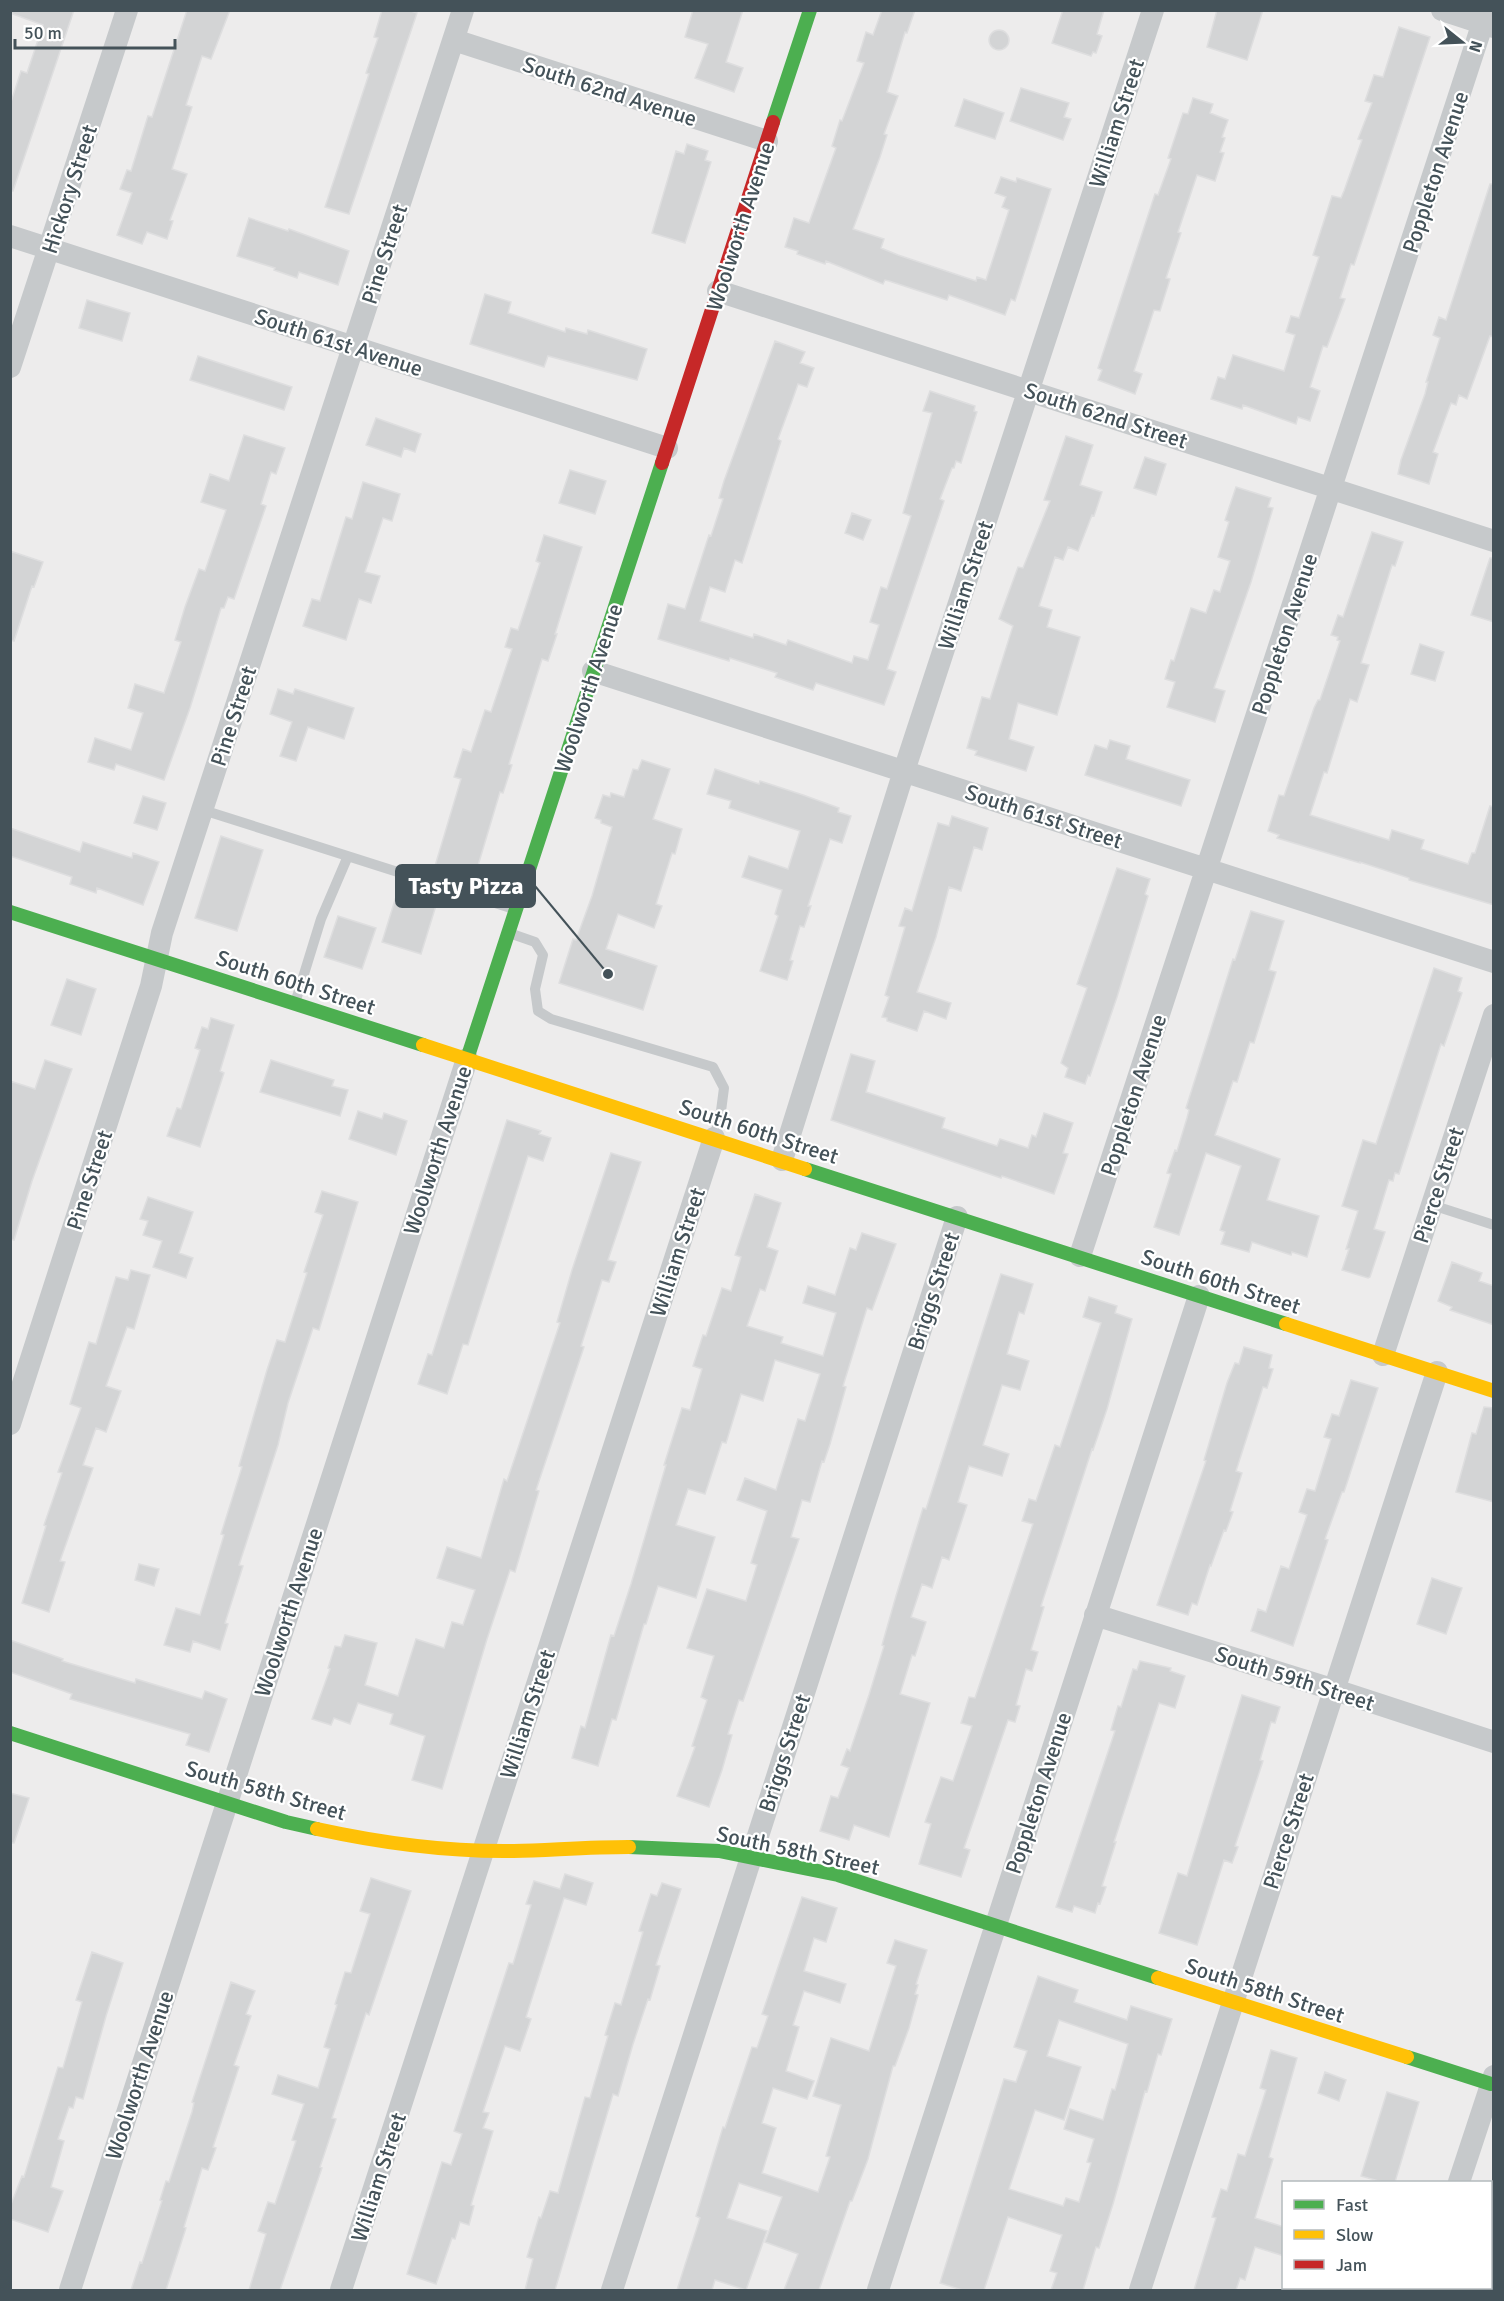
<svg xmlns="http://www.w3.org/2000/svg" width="1504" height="2301" font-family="Signika,sans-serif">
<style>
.building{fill:#d3d4d5;stroke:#dededf;stroke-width:1.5;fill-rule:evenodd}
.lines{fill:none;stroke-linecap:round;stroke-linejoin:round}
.lane{stroke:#c6c9cb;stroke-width:10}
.street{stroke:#c6c9cb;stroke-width:22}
.fast{stroke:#4caf50;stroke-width:14}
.slow{stroke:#ffc107;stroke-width:14}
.jam{stroke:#c62828;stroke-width:14}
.labels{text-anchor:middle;stroke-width:4.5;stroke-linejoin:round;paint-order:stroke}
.street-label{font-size:22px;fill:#445259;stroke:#fff}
.leader{fill:none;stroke:#445259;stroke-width:2}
.callout-dot{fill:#445259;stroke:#fff;stroke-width:2}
.callout{fill:#445259;stroke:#445259;stroke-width:2}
.callout-label{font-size:24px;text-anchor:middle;font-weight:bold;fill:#fff}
</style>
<rect width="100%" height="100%" fill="#edecec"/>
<path class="building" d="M10,10H74L13,191H10V105L21,71L27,73L43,25L10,13Z
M187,10H230L211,59L202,56L186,105L192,107L172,169L187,174L170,220L173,221L167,239L147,232L142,244L117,235L132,193L120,189L127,170L131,171L148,116L152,117Z
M382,10H408L417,13L349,214L325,207L369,74L366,73L378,38L374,37Z
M693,10H743L726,62L743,68L734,92L695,78L708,44L685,37Z
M882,10H915L907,33L905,32L887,92L898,96L884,134L887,135L880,157L853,229L884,239L881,248L898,255L976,281L977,277L986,280L1009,210L1002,207L1006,197L995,193L1001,177L1016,182L1017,178L1051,189L1015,301L1011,299L1005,315L949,295L947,300L889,281L885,280L883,284L826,261L825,264L797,254L798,251L785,247L794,218L809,223L836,148L832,146L840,120L842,121L864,63L857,61L866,32L873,35Z
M1063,10H1104L1097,34L1102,36L1096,53L1093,52L1091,56L1052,43Z
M1217,10H1263L1247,60L1207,47Z
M1399,27L1430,37L1354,265L1351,264L1340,298L1345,299L1327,347L1323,346L1310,387L1320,391L1310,421L1298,417L1296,424L1243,405L1242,409L1211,399L1218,377L1225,379L1233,355L1284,371L1295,335L1286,332L1291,316L1299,318L1319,257L1313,255L1332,196L1341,198L1344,191L1362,140L1358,139L1372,103L1365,101L1374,75L1383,77Z
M989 40a10 10 0 1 1 20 0a10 10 0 1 1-20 0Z
M1021,88L1069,103L1064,117L1071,119L1063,140L1010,121Z
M1193,98L1213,104L1210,113L1228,120L1222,137L1225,138L1220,152L1224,153L1215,181L1197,175L1178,232L1181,233L1166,278L1170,279L1160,311L1154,310L1134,371L1142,374L1135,394L1098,380L1102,370L1098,368L1155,194L1158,195L1171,159L1168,158L1183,113L1188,114Z
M964,99L1004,113L995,139L955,126Z
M687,144L708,151L705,160L711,162L685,243L652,233L676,151L684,154Z
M1490,184H1494V337L1490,336L1467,399L1459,395L1456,405L1451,403L1433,452L1438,454L1429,484L1398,474L1401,460L1425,394L1428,382H1426L1440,338L1433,335L1439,317L1446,320Z
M249,218L288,231L289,229L349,251L338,285L299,272L297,278L274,270L275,268L237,256Z
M485,294L511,302L508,313L565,332L566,328L587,334L588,330L647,349L637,380L548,356L544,367L470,344Z
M87,300L130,313L122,341L79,328Z
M775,341L805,352L800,363L814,368L807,387L798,384L792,401L778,439L781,441L742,563L735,560L725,592L710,587L700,621L753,638L754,634L786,645L788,640L852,663L854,656L868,660L879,625L870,622L881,587L887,589L911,516L903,513L932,413L923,411L930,391L975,406L974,411L977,412L961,463L956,461L954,468H952L940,499L944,501L887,669L896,672L884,705L816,683L813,690L775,677L777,673L730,658L729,661L658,639L668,604L685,609L709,535L711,536L723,499L719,498L724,481Z
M198,356L292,387L284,410L190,380Z
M376,418L421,434L415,452L404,448L401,457L366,445Z
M244,435L285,448L276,474L271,472L261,504L266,506L234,599L228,597L224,608H221L190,708L164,780L116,764L114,770L88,762L95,738L131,750L143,713L128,708L135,684L164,693L181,642L175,640L185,607L199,569L205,571L226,510L201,502L210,474L229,481Z
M1066,436L1093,445L1080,485L1102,492L1094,516L1092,515L1078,551L1068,547L1063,560L1055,557L1039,606L1052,610L1047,627L1080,637L1057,715L1018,703L1009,739L1034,747L1026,771L975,755L977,751L967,748L982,697L990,699L1013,626L999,619L1018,567L1023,568L1050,501L1044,500Z
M1145,457L1166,464L1156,495L1134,488Z
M570,470L606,481L595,514L559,503Z
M363,482L400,494L392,521L383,518L365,572L380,576L371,603L359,599L346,640L303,626L312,599L320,601L346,517L352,519Z
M1236,487L1271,498L1268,507L1273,508L1251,582L1214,688L1225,691L1215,722L1167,707L1175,682L1165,679L1171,660L1174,661L1191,608L1206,613L1214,590L1220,592L1230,561L1218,557L1229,522L1225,520Z
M852,513L871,520L863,540L845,533Z
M1372,532L1403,542L1395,566L1392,565L1361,663L1369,665L1357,702L1350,699L1327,773L1324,772L1310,815L1389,840L1392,830L1424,840L1421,849L1468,864L1472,853H1475L1490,806L1494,807V905L1409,880V878L1360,862V863L1277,838L1279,835L1268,831L1279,795L1284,796L1314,708L1318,700H1320L1340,641L1337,640L1338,637L1331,635L1338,615L1343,617Z
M544,535L582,547L555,634H557L548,661L542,659L509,764L512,765L503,793L500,792L474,879L435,866L461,779L454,777L463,749L471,752L485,710L491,712L512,649L505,647L511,628L518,630L540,563L536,561Z
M10,551L43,562L34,587L32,586L14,641L10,640Z
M1490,558H1494V622L1471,615Z
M1420,644L1444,652L1435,681L1411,674Z
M278,689L293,694L295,689L354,708L344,739L308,727L296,761L280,756L292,722L270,714Z
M1110,740L1130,746L1126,759L1190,780L1181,806L1085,775L1095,745L1107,749Z
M642,760L670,769L653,819L682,829L675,854L672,853L656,904L662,906L654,928L618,914L606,949L657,966L643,1010L559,983L573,939L576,940L592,896L612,827L601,823V820L595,818L603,795L610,797L611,793L624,797L633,769L638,770Z
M715,769L759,784L760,781L803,795L839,808L838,812L851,816L842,843L830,839L808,906H811L804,927L800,926L790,960L793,961L787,980L760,971L778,916L775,914L782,890L742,877L749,856L788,869L800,831L729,808L731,801L707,794Z
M143,796L166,803L157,830L134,823Z
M952,816L988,828L982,850L974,847L961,891L949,887L936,937L917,992L951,1003L946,1019L924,1011L917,1031L887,1021V1018L882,1017L889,997L885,995L905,927L899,926L905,908L912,911L938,823L949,826Z
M10,828L80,852L83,842L132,858L133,853L159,862L143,905L97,888L96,893L70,884L72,877L10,856Z
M221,836L263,850L237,931L195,918Z
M1117,868L1150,879L1145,894L1148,896L1117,997L1090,1076L1088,1075L1085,1084L1065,1077L1068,1068L1061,1063L1087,988L1077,984Z
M399,887L438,899L421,954L382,942Z
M1251,911L1284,921L1269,970L1276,972L1254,1043L1250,1042L1237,1082L1233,1081L1215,1135L1280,1159L1267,1200L1319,1216L1307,1257L1292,1252L1291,1255L1252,1242L1249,1252L1221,1244L1225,1232L1220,1230L1241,1166L1206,1153L1179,1235L1154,1227L1171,1174L1167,1173L1175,1150L1177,1151L1187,1118L1189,1110L1186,1108L1233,959L1235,960Z
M338,916L376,928L362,969L324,957Z
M1434,968L1462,978L1458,991L1462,993L1444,1046L1441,1044L1399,1174L1395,1173L1393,1181L1389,1180L1374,1229L1385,1232L1370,1277L1368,1278L1342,1270L1349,1249H1346L1358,1211L1342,1206L1363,1140L1376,1144Z
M67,979L96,989L81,1035L51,1025Z
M211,1018L234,1025L220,1071L224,1073L200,1147L167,1136L177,1108L181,1109L200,1050L195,1048L202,1027L208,1029Z
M851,1054L875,1061L866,1092L945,1118L942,1128L997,1146L1000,1139L1028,1148L1032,1135L1036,1137L1044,1113L1073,1123L1063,1153L1068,1154L1054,1194L1002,1176L1001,1178L831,1120Z
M45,1060L72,1069L32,1181L14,1240L10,1239V1081L35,1089Z
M271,1060L334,1080L332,1086L348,1090L340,1116L260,1092Z
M358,1111L382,1119L384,1113L407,1121L396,1155L349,1139Z
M507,1120L541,1131L539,1134L551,1138L543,1161L528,1156L468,1345L463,1344L447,1394L418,1384L428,1354L432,1355Z
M611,1153L641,1162L608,1260L616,1262L609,1282L602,1280L581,1346L584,1347L536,1490L539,1491L515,1572L510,1570L487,1639L442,1789L412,1780L425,1736L390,1724L393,1714L358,1703L350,1724L334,1718L331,1725L312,1719L330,1669L328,1668L335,1646L341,1647L345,1635L377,1643L365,1685L398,1696L416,1639L444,1648L452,1622L463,1625L475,1590L437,1578L447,1547L481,1558L504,1479L507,1481L560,1323L557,1322L572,1270Z
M322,1191L358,1202L319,1330L313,1328L288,1403L278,1445L239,1565L243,1566L225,1623L228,1624L220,1650L193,1641L190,1652L164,1645L176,1608L200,1615L224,1535L221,1534L242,1467L239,1466L267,1370L277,1340L285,1342L307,1273L304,1272L323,1215L315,1212Z
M755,1194L781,1203L767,1247L778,1251L765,1291L760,1289L747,1326L783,1337L781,1343L823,1356L836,1313L803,1303L808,1286L835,1295L850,1248L856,1250L862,1233L896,1244L872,1310L867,1308L843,1386L846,1387L830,1444L824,1462L822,1461L810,1502L802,1500L791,1537L799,1539L743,1701L739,1700L728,1734L732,1735L722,1770L709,1807L677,1796L695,1747L692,1746L707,1700L701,1697L714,1656L687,1648L707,1589L746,1601L757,1565L751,1563L767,1511L737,1500L745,1478L776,1490L798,1419L805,1421L820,1374L775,1360L763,1401L741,1394L726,1443L722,1442L705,1494L688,1489L676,1525L715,1537L696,1598L658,1586L646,1624H644L616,1720L612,1719L598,1766L572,1758L581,1726L585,1728L611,1635L614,1636L631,1584L666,1465H664L682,1408L690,1410L702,1369L693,1366L703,1335L706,1336L722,1288L731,1291L741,1257L735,1255Z
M148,1197L193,1212L179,1253L193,1258L186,1278L153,1267L162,1241L143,1235L148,1221L140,1219Z
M1452,1262L1482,1273L1479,1281L1494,1286V1325L1450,1310L1452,1307L1438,1301Z
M131,1270L150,1275L134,1329L127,1327L106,1386L121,1391L106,1432L96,1428L83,1465L93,1468L60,1561L65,1562L49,1612L22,1603L46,1526L44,1525L62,1473L58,1472L81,1408L70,1404L89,1342L96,1344L116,1277L128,1280Z
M1001,1274L1033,1284L1024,1314L1019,1312L1007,1354L1029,1361L1020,1390L1002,1385L983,1445L1009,1454L1002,1476L969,1466L958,1502L967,1505L949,1560L942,1557L932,1588L922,1584L911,1617L926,1622L915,1656L912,1655L900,1694L930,1703L889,1837L854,1825L849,1840L820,1831L831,1796L838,1798L849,1768L841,1765L847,1749L850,1751L869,1695L884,1646L882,1645L896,1596L923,1508L926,1509Z
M1089,1297L1117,1306L1115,1313L1132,1319L1107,1409L1093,1450L1092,1449L1041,1606L1044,1607L1031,1650L1038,1652L1032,1671L1026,1669L1016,1705L1020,1706L1015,1722L1008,1720L964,1848L970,1850L961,1877L919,1864L931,1824L925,1822L941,1777L953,1781L972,1726L961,1723L969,1697L975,1698L1033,1524L1022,1521L1029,1499L1036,1501L1055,1445L1060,1447L1101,1323L1083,1317Z
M1244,1347L1272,1355L1269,1368L1273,1369L1267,1388L1263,1387L1236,1471L1242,1473L1230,1511L1233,1512L1226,1531L1224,1530L1211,1566L1210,1565L1197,1605L1192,1603L1188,1615L1157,1605L1206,1461L1204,1460L1227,1383L1235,1363L1239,1364Z
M1351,1380L1378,1388L1344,1492H1342L1325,1539L1328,1540L1293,1646L1251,1631L1258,1609L1266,1612L1281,1566L1289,1569L1307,1515L1299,1512L1307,1489L1315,1491L1331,1439L1324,1437L1332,1414L1339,1416Z
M1484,1407L1494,1408V1502L1456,1492L1472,1433L1476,1434Z
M139,1564L159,1569L154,1586L135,1580Z
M1432,1578L1462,1588L1446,1634L1417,1624Z
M10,1640L63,1659L62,1661L135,1683L136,1679L202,1699L205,1691L227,1699L209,1752L186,1745L190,1734L70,1699L72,1694L10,1672Z
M1140,1661L1171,1668L1170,1671L1185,1676L1175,1708L1159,1703L1114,1842H1116L1102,1886L1106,1887L1100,1904L1098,1903L1095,1913L1074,1906L1072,1912L1056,1907L1115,1731L1111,1730L1118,1706L1121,1707L1133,1669L1137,1670Z
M1242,1695L1280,1707L1275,1723L1271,1722L1260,1760L1263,1761L1235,1846L1238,1847L1232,1863L1224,1860L1197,1945L1159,1933L1178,1873L1187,1876Z
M10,1793L29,1798L14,1843H10Z
M565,1874L593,1883L586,1905L564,1898L526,2017L531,2019L520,2051L505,2046L483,2112L489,2113L483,2128L493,2131L471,2205L474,2206L469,2225L460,2222L455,2239L452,2238L436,2284L407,2274L442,2162L451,2165L462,2134L454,2131L509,1963L513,1964L531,1905L526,1904L534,1881L560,1889Z
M371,1878L411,1891L369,2015L366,2013L332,2118L336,2119L320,2167L322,2168L280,2290H249L266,2234L258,2231L268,2202L275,2204L296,2141L292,2140L304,2104L272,2094L278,2075L318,2088L330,2049L324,2047L337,2005L335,2004L345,1972L351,1973L370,1914L360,1911Z
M662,1883L681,1889L656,1965L660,1966L650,2000L648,1999L633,2044L618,2096L613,2094L555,2290H525L533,2259L527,2257L539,2217L541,2218L550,2191L558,2193L585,2097L590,2098L608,2036L605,2035L615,2003L621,2005L643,1932L639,1931L651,1894L657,1896Z
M802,1897L837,1908L826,1942L814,1938L804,1971L846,1984L840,2003L804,1991L793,2025L799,2027L786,2071L814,2081L807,2099L773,2088L762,2123L776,2128L762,2173L818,2192L830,2157L826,2156L841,2105L813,2096L831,2038L869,2051L896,1966L887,1963L895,1940L927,1950L916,1984L918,1985L915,1994L918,1995L909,2028L895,2066H893L868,2159L852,2201H850L819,2290H784L798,2254L765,2242L782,2197L739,2183L727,2218L767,2231L746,2290L715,2280L712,2290H677L700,2218L696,2216L723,2127L725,2128L752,2047L757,2048L768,2016L762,2014Z
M92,1952L123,1963L106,2016L83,2099L76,2097L73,2108L69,2107L58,2139L64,2141L51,2187L63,2191L48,2232L10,2219V2207L22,2176L24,2177L58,2067L63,2068L82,2002L76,2000Z
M1038,1976L1078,1990L1074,2002L1127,2020L1131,2006L1172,2019L1161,2055L1158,2054L1147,2092L1145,2091L1113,2204L1099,2248L1096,2247L1083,2290H1051L1057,2273L1050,2271L1062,2235L1008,2217L984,2290H962L940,2283L1004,2079L1016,2082L1027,2051L1014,2047ZM1059,2020L1128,2044L1115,2090L1112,2089L1103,2120L1070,2109L1064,2129L1094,2139L1087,2162L1091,2163L1079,2202L1066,2198L1063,2206L1009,2189L1035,2110L1064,2120L1081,2067L1047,2056Z
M231,1982L255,1991L246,2014L251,2016L234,2065L239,2067L213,2147L216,2148L208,2170L202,2168L184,2227L186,2228L166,2290H131L140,2262L142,2263L162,2201L160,2200L166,2181L169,2182L192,2112L194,2103L192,2102Z
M1271,2050L1297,2058L1269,2157L1273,2159L1255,2218L1284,2227V2256L1255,2247L1245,2280L1240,2278L1236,2290H1194L1216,2218L1212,2217L1221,2189L1227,2191L1238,2154L1245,2156L1266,2090L1260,2088Z
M1325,2072L1346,2080L1339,2101L1318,2093Z
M1387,2092L1419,2102L1395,2182H1382L1361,2176Z"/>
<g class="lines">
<path class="lane" d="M203,810L514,909
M512,934L535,942L543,955L535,989L538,1011L551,1019L713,1067L724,1088L721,1111L714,1138
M296,1000L321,919L348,856
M1432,1205L1494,1225"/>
<path class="street" d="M1442,10L1494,27
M454,40L767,141
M10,236L667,448
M718,291L1494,541
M10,367L127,10
M593,671L1494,962
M782,1160L904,771L1153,10
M1080,1256L1487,10
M1383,1355L1494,1015
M10,1424L151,986L162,933L463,10
M1095,1615L1335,1690L1494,1742
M1459,2182L1494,2076
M70,2290L467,1059
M341,2290L714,1138
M612,2290L957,1217
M878,2290L1199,1296
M1140,2290L1437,1372
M1424,2290L1425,2288"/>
<path class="fast" d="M773,122L810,10
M10,912L423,1045
M467,1059L662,463
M805,1169L1286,1324
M10,1733L286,1822L317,1829
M629,1847L719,1851L838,1875L1158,1978
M1407,2057L1491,2084"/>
<path class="slow" d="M423,1045L805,1169
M1286,1324L1494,1391
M317,1829C381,1843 448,1852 514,1851C552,1850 590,1847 629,1847
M1158,1978L1407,2057"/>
<path class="jam" d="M662,463L773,122"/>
</g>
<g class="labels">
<g class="street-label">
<text transform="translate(610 91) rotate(18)" y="8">South 62nd Avenue</text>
<text transform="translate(1116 123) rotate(-72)" y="8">William Street</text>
<text transform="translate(1435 172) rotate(-72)" y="8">Poppleton Avenue</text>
<text transform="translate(69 189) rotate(-72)" y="8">Hickory Street</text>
<text transform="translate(740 226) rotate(-72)" y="8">Woolworth Avenue</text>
<text transform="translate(384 254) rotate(-72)" y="8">Pine Street</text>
<text transform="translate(339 342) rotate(18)" y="8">South 61st Avenue</text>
<text transform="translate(1106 415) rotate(18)" y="8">South 62nd Street</text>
<text transform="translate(965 585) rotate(-72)" y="8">William Street</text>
<text transform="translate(1284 634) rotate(-72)" y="8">Poppleton Avenue</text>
<text transform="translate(588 688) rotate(-72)" y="8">Woolworth Avenue</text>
<text transform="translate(233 716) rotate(-72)" y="8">Pine Street</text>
<text transform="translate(1044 816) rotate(18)" y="8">South 61st Street</text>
<text transform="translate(296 982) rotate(18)" y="8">South 60th Street</text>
<text transform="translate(1133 1095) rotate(-72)" y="8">Poppleton Avenue</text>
<text transform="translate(759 1131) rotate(18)" y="8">South 60th Street</text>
<text transform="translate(437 1150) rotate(-72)" y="8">Woolworth Avenue</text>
<text transform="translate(89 1180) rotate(-72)" y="8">Pine Street</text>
<text transform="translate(1438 1185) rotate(-72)" y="8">Pierce Street</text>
<text transform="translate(677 1252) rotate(-72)" y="8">William Street</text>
<text transform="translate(1221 1281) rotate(18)" y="8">South 60th Street</text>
<text transform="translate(933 1291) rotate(-72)" y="8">Briggs Street</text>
<text transform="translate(288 1612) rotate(-72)" y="8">Woolworth Avenue</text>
<text transform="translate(1295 1678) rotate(18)" y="8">South 59th Street</text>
<text transform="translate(527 1714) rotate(-72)" y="8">William Street</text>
<text transform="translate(784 1753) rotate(-72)" y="8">Briggs Street</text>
<text transform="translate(266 1790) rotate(16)" y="8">South 58th Street</text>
<text transform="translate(1038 1793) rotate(-72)" y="8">Poppleton Avenue</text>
<text transform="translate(1288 1831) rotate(-72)" y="8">Pierce Street</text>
<text transform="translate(798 1850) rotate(12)" y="8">South 58th Street</text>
<text transform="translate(1265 1990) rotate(18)" y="8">South 58th Street</text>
<text transform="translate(139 2075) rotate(-72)" y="8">Woolworth Avenue</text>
<text transform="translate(378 2177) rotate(-72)" y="8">William Street</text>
</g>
</g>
<path class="leader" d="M608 974L535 886"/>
<circle class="callout-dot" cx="608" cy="974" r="6"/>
<rect class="callout" x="396" y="865" width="139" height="42" rx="6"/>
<g class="callout-label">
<text x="466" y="894">Tasty Pizza</text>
</g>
<rect width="1504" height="2301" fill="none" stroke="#445259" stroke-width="24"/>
<rect x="1282" y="2181" width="210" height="108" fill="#ffffff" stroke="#b4babd" stroke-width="1.5"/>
<rect x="1294" y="2200" width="30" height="9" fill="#4caf50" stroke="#b4babd" stroke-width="1.5"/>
<text x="1336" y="2211" font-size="18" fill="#445259">Fast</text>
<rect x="1294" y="2230" width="30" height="9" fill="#ffc107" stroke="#b4babd" stroke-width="1.5"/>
<text x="1336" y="2241" font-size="18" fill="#445259">Slow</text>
<rect x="1294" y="2260" width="30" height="9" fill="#c62828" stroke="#b4babd" stroke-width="1.5"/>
<text x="1336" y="2271" font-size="18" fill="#445259">Jam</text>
<g transform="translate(1462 42) rotate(108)" stroke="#ffffff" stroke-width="4.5" paint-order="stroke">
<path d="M0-4.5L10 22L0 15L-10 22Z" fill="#445259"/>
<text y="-9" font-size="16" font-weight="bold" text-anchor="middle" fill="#445259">N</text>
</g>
<path d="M15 39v9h160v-9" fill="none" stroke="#445259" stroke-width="3"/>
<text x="24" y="39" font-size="18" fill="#445259" stroke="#ffffff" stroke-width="4.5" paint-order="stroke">50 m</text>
</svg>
